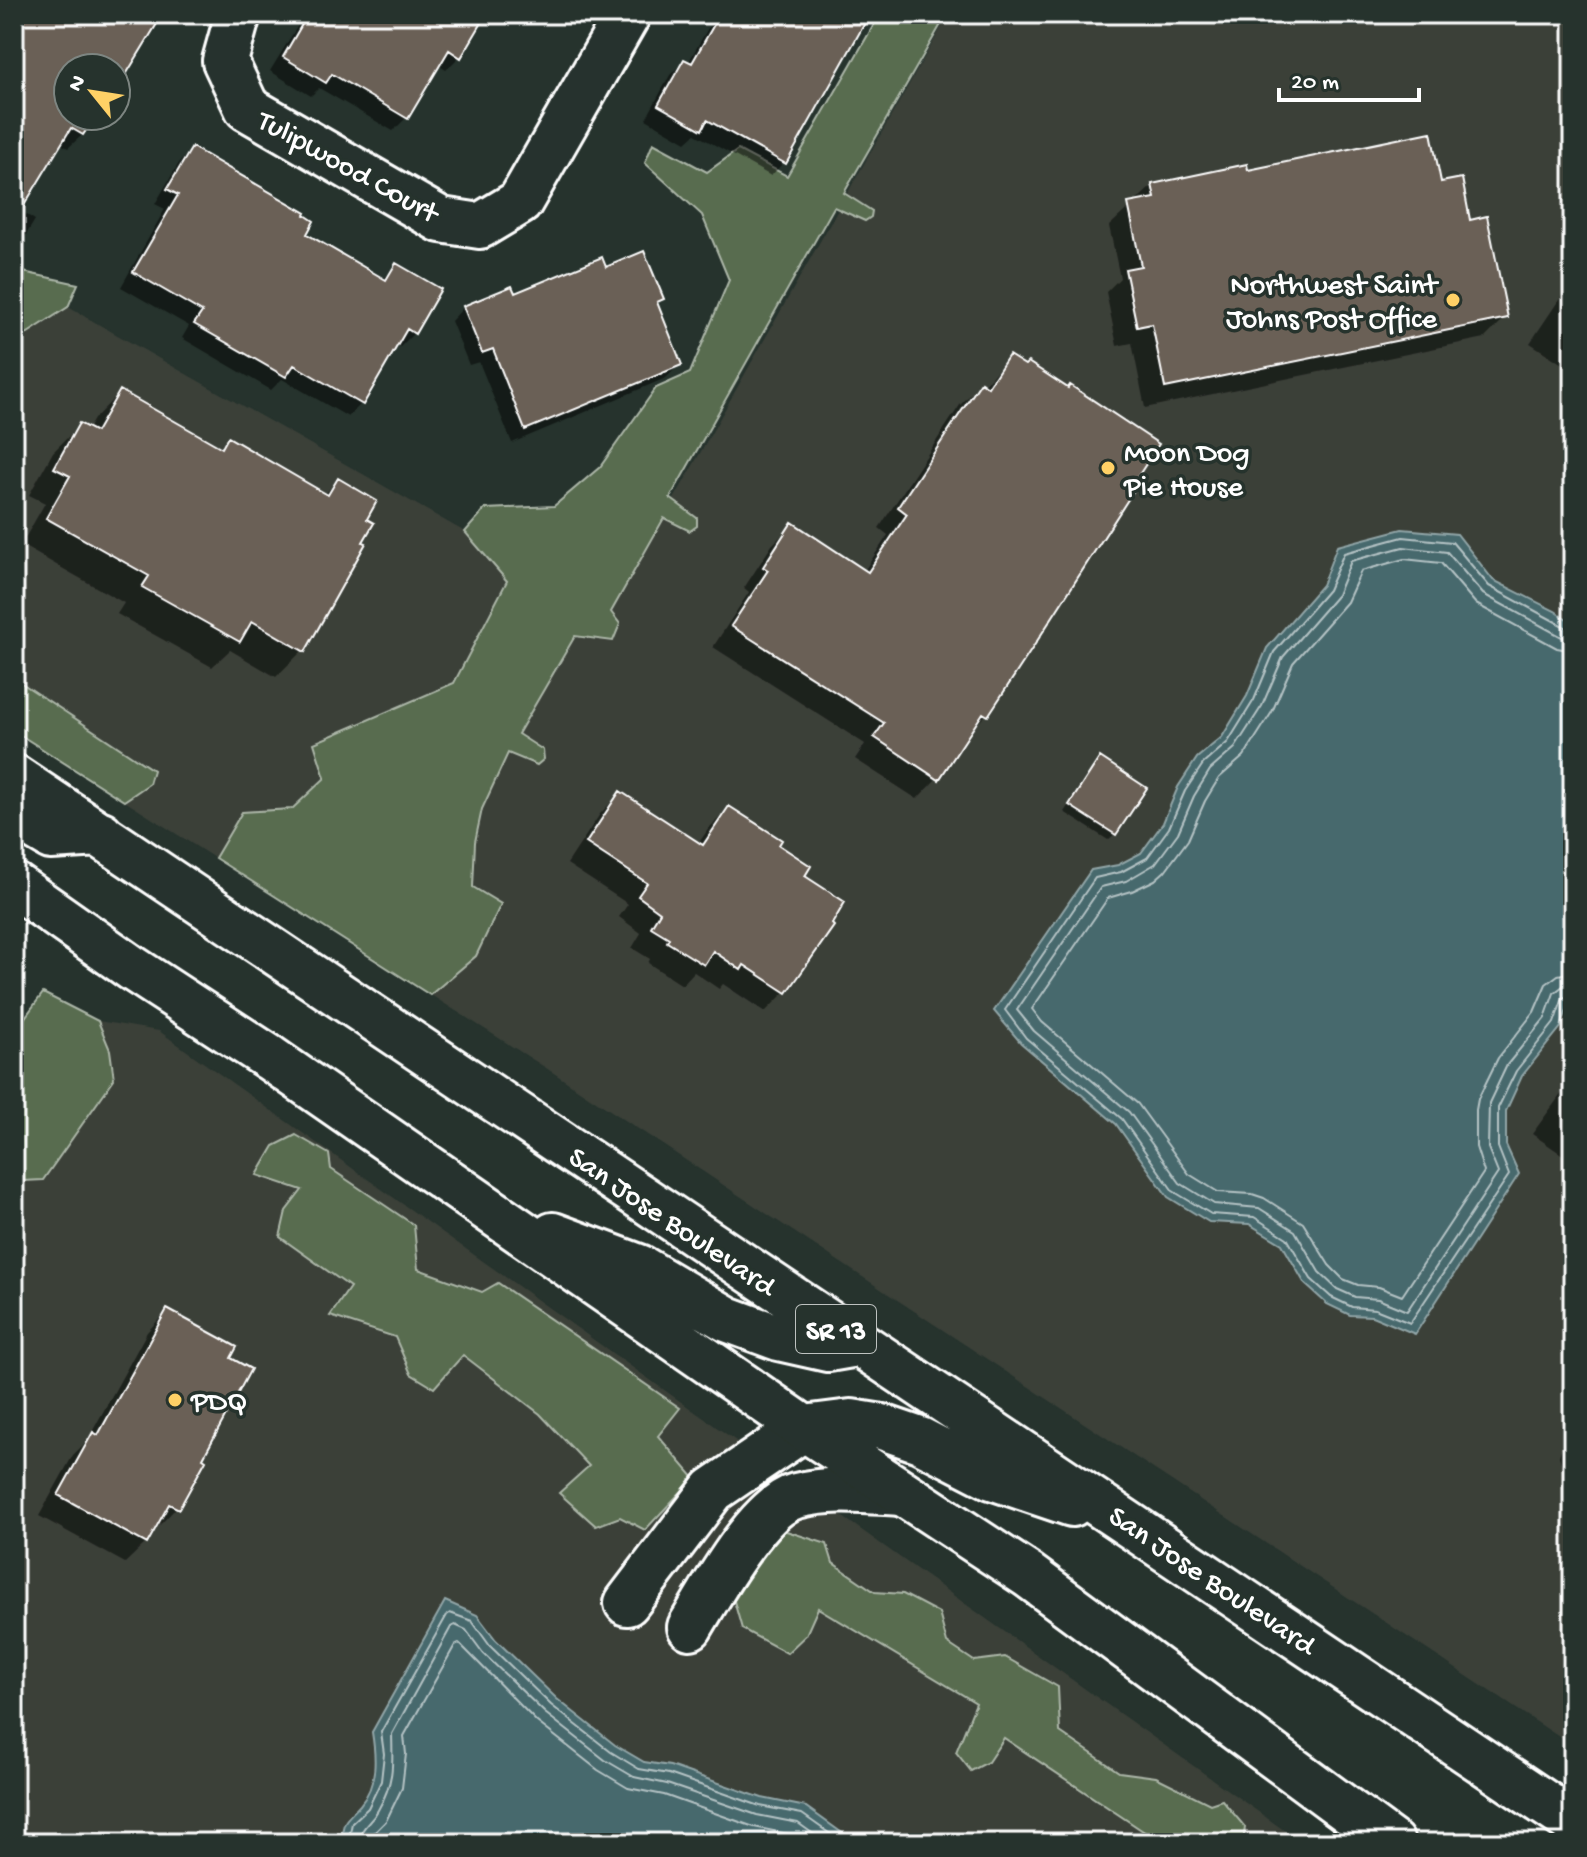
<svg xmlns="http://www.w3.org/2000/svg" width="1587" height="1857" font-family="'Gochi Hand',sans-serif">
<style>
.built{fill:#3b4039}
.green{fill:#586c50;stroke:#acb6a8;stroke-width:2}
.water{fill:#47696d;stroke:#91a5a7;stroke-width:2}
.shadow{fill:#0007}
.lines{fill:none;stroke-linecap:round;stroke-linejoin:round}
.shore{stroke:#b5c3c5;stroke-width:2}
.building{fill:#6b6056;stroke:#fff;stroke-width:2}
.street-casing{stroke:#fff;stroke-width:50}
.primary-casing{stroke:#fff;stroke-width:50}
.street{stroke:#26332d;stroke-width:44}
.primary{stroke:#26332d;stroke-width:44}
.poi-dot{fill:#ffd166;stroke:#26332d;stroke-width:3}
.labels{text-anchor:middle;stroke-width:7;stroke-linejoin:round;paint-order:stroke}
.shield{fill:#26332d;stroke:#bec2c0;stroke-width:2}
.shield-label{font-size:28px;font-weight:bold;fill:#fff}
.street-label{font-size:30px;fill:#fff;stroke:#26332d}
.poi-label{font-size:30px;fill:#fff;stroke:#26332d;text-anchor:start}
</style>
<rect width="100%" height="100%" fill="#26332d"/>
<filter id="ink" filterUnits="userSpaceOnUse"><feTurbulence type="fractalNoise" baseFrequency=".0125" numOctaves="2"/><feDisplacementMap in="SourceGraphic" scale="16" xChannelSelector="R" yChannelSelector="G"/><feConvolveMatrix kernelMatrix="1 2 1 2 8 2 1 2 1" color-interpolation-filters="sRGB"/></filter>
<g filter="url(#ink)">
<path class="built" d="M949,14H1573V1746L543,1066L14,731V342L68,307L465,532L610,612Z
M98,1021L159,1031L1302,1843H14V1167Z"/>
<path class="green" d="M880,14H947L844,193L872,211L871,217L865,221L834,207L670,498L697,518V526L690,531L664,518L611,612L620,624L613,641L575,636L518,734L543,750L544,759L537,765L508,753L482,809L475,842L473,887L501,904L476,956L430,995L215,858L242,812L292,809L325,778L314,743L454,683L507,581L465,532L485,509L554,506L600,467L656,388L690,373L729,280L702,215L645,163L653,143L707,172L738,150L787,176Z
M14,270L78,284L68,307L14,342Z
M14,678L153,770L149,784L124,801L14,731Z
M43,993L98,1021L110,1050L114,1079L43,1180L23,1181L14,1197V1057L24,1042L18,1027Z
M296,1135L329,1154L331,1169L414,1225L418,1269L482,1292L498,1283L680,1408L658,1436L694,1478L645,1530L620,1517L596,1526L559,1493L589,1466L540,1414L463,1355L434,1388L411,1374L395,1337L330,1316L350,1287L280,1237L286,1211L302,1190L257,1175L274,1146Z
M780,1529L827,1544L833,1563L875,1592L903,1594L939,1613L947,1643L974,1661L1005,1657L1058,1687L1060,1732L1119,1772L1156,1777L1210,1804L1222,1800L1245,1827L1243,1843H1161L1004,1738L988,1762L971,1771L956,1752L976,1703L818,1608L806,1635L787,1653L742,1629L732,1594Z"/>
<path class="water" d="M1402,529L1457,534L1493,580L1555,611L1573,623V992L1561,1027L1522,1076L1506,1111V1145L1519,1174L1415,1334L1372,1316L1350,1315L1327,1304L1305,1284L1282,1244L1249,1224L1209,1222L1168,1197L1116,1124L1021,1043L994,1011L1091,870L1118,865L1141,853L1163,823L1178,787L1197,758L1222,737L1247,696L1267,648L1322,585L1337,546Z
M445,1601L477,1615L496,1640L557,1699L615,1745L644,1762L670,1766L762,1798L806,1807L856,1843H340C345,1816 343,1824 360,1805C378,1784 376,1757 372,1732Z"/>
<path class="shadow" d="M14,14H149L116,87V68H68V116H98L91,127L68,148L59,143L19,210L35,220L14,255Z
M305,14H484L460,56L446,70L438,65L406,118L393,131L319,88L311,96L270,71Z
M716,14H868L784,162L771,176L695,134L686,142L646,119L670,75L684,61L688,63Z
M192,149L304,235L382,280L397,266L414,333L400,347L396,344L361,404L348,417L282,379L271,390L182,338L189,326L121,287L165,209L155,204L179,163Z
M1247,172L1439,184L1468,222L1506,317L1485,338L1145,408L1132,343L1117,346L1106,292L1120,278L1109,226L1153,185Z
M1573,279V371L1530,343Z
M514,296L662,298L655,304L680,364L666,378L512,443L479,362L469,365L451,321L464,307Z
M1009,357L987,714L965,736L937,778L917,799L855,759L865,744L713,647L749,592L744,588L772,545L792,525L864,571L888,535L879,528L960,405L981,384L983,386Z
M120,392L219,448L228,440L324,495L338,480L364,519L303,650L276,677L230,650L212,667L117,614L124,603L21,545L45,503L29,495L53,452L80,425L88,429L94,419Z
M1100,759L1115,834L1108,840L1064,812Z
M620,793L698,844L709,828L729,808L776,846L802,876L786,991L765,1012L723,984L719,989L694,972L682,985L648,963L650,959L632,948L641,933L619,917L628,904L567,864L600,814Z
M1570,1082L1573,1084V1162L1532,1134Z
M167,1311L177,1507L157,1528L154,1527L146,1543L125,1563L39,1516L73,1455L87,1441L147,1332Z
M1573,1406V1481L1565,1475L1559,1456L1567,1430L1560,1426Z"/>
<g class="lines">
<path class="shore" d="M1573,629L1567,628L1489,586L1452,542L1403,537L1344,553L1328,590L1274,652L1254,700L1228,742L1203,764L1185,791L1169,828L1147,858L1121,872L1095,878L1005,1010L1026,1038L1122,1119L1173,1191L1211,1214L1254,1217L1287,1238L1311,1279L1331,1297L1352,1307L1375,1309L1410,1323L1509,1175L1498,1147V1108L1516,1071L1554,1023L1563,998L1573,994
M1573,639L1562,637L1483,594L1447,552L1403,547L1351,561L1337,595L1283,657L1262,706L1235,748L1210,770L1194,796L1178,833L1155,864L1126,881L1101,887L1017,1010L1034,1031L1129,1112L1180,1183L1214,1204L1259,1208L1295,1231L1319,1272L1337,1289L1355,1297L1378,1299L1407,1311L1498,1173L1488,1148L1489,1103L1507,1065L1545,1018L1554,993L1563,986L1573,984
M1573,651L1557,648L1476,604L1441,563L1404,559L1361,571L1347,602L1293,663L1272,712L1244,756L1219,778L1205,801L1188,840L1165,871L1155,880L1132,891L1108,898L1032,1009L1042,1022L1138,1104L1189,1174L1218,1192L1252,1194L1264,1198L1303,1223L1329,1265L1343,1279L1358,1285L1379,1287L1402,1296L1484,1172L1476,1147V1110L1478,1099L1498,1058L1534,1012L1546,984L1558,975L1573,972
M348,1843L352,1823L368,1808L381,1781L384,1754L381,1732L447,1615L450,1613L472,1621L490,1646L551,1705L611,1752L639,1769L669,1774L760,1806L802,1814L843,1843
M358,1843C362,1824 370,1825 378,1810C394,1782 393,1765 392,1734L451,1627L455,1625L466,1630L483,1653L545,1713L605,1760L634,1777L667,1784L757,1815L798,1823L826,1843
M370,1843L372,1835L386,1821L402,1788L406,1754L404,1736L455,1645L459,1643L537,1722L598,1770L628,1788L664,1795L754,1827L793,1835L805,1843"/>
</g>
<path class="building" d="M14,14H163L116,91V68H68V116H100L93,128L89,126L83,135L71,128L14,222Z
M308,14H487L461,58L449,50L408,119L332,74L326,83L283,57Z
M720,14H870L786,164L707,120L702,130L658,105L684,59L692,63Z
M1431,132L1441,182L1462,178L1470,220L1487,216L1508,318L1165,388L1152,324L1137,327L1125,269L1141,266L1128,203L1155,198L1152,184L1247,164L1248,170Z
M192,147L306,213L305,215L314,221L307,234L386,280L396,263L441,289L415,334L407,329L363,405L294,365L286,377L194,324L202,312L133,272L178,195L167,189Z
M644,251L664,299L657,302L682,365L525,430L493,349L482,353L463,306L512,286L515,293L602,257L606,267Z
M1009,355L1025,365L1028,362L1068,388L1070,385L1159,444L1133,484L1136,487L1030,652L988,716L983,713L939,780L874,737L884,723L731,626L768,570L763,567L792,522L868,572L907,514L898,507L981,382L988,387Z
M120,390L222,448L228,437L328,495L338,478L377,501L367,519L374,523L363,542L366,543L305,652L252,621L240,642L142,587L149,576L46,518L70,476L54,468L79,423L96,432Z
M1100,757L1147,788L1116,835L1069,805Z
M620,791L703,845L729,806L782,840L779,845L811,866L805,876L845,902L832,924L834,926L787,993L744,965L741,970L713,951L704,965L667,942L669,938L651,927L660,912L638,896L647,883L586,843Z
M167,1309L237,1347L231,1358L251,1369L203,1458L206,1460L179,1509L169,1504L147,1544L58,1495L93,1432L98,1435Z"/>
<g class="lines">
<defs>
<path id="street" d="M238,14L225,61L247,108L441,220L480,226L520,202L628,14
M627,1603L713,1490L804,1428
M690,1627C710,1594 758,1506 796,1496C830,1487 865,1491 900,1493"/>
<path id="primary" d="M14,777L1573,1822
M14,815L51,837L101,834
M14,885L132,968L270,1058L804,1428L1028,1575L1392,1843
M553,1235L639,1267L727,1319L779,1338L828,1349L857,1344
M804,1428L851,1422L882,1427L920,1440L992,1477L1072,1504"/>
</defs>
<use href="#street" class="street-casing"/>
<use href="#primary" class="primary-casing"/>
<use href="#street" class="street"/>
<use href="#primary" class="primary"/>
</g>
</g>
<g class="poi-dot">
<circle cx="1453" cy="300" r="8"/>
<circle cx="1108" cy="468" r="8"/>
<circle cx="175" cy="1400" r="8"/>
</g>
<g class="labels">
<rect class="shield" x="796" y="1305" width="80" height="48" rx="6"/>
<g class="shield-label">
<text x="836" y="1339">SR 13</text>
</g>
<g class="street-label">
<text transform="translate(349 165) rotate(29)" y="10">Tulipwood Court</text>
<text transform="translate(673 1220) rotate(34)" y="10">San Jose Boulevard</text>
<text transform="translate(1213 1579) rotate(34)" y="10">San Jose Boulevard</text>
</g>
<g class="poi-label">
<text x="1437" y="293" text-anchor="end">Northwest Saint<tspan x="1437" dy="34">Johns Post Office</tspan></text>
<text x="1124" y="461">Moon Dog<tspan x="1124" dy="34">Pie House</tspan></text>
<text x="191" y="1410">PDQ</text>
</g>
</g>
<rect width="1587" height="1857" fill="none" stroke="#26332d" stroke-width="48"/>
<rect x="24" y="24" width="1539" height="1809" fill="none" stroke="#fff" stroke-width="3" filter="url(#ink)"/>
<g transform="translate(92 92) rotate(300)"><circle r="38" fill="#26332d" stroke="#7d8581" stroke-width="2"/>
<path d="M0-6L14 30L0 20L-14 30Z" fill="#ffd166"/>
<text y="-12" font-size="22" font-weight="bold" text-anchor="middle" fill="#ffffff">N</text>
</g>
<path d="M1279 88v12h140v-12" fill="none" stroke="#ffffff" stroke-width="4"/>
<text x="1291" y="88" font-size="24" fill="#ffffff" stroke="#26332d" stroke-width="6" paint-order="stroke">20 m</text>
</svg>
